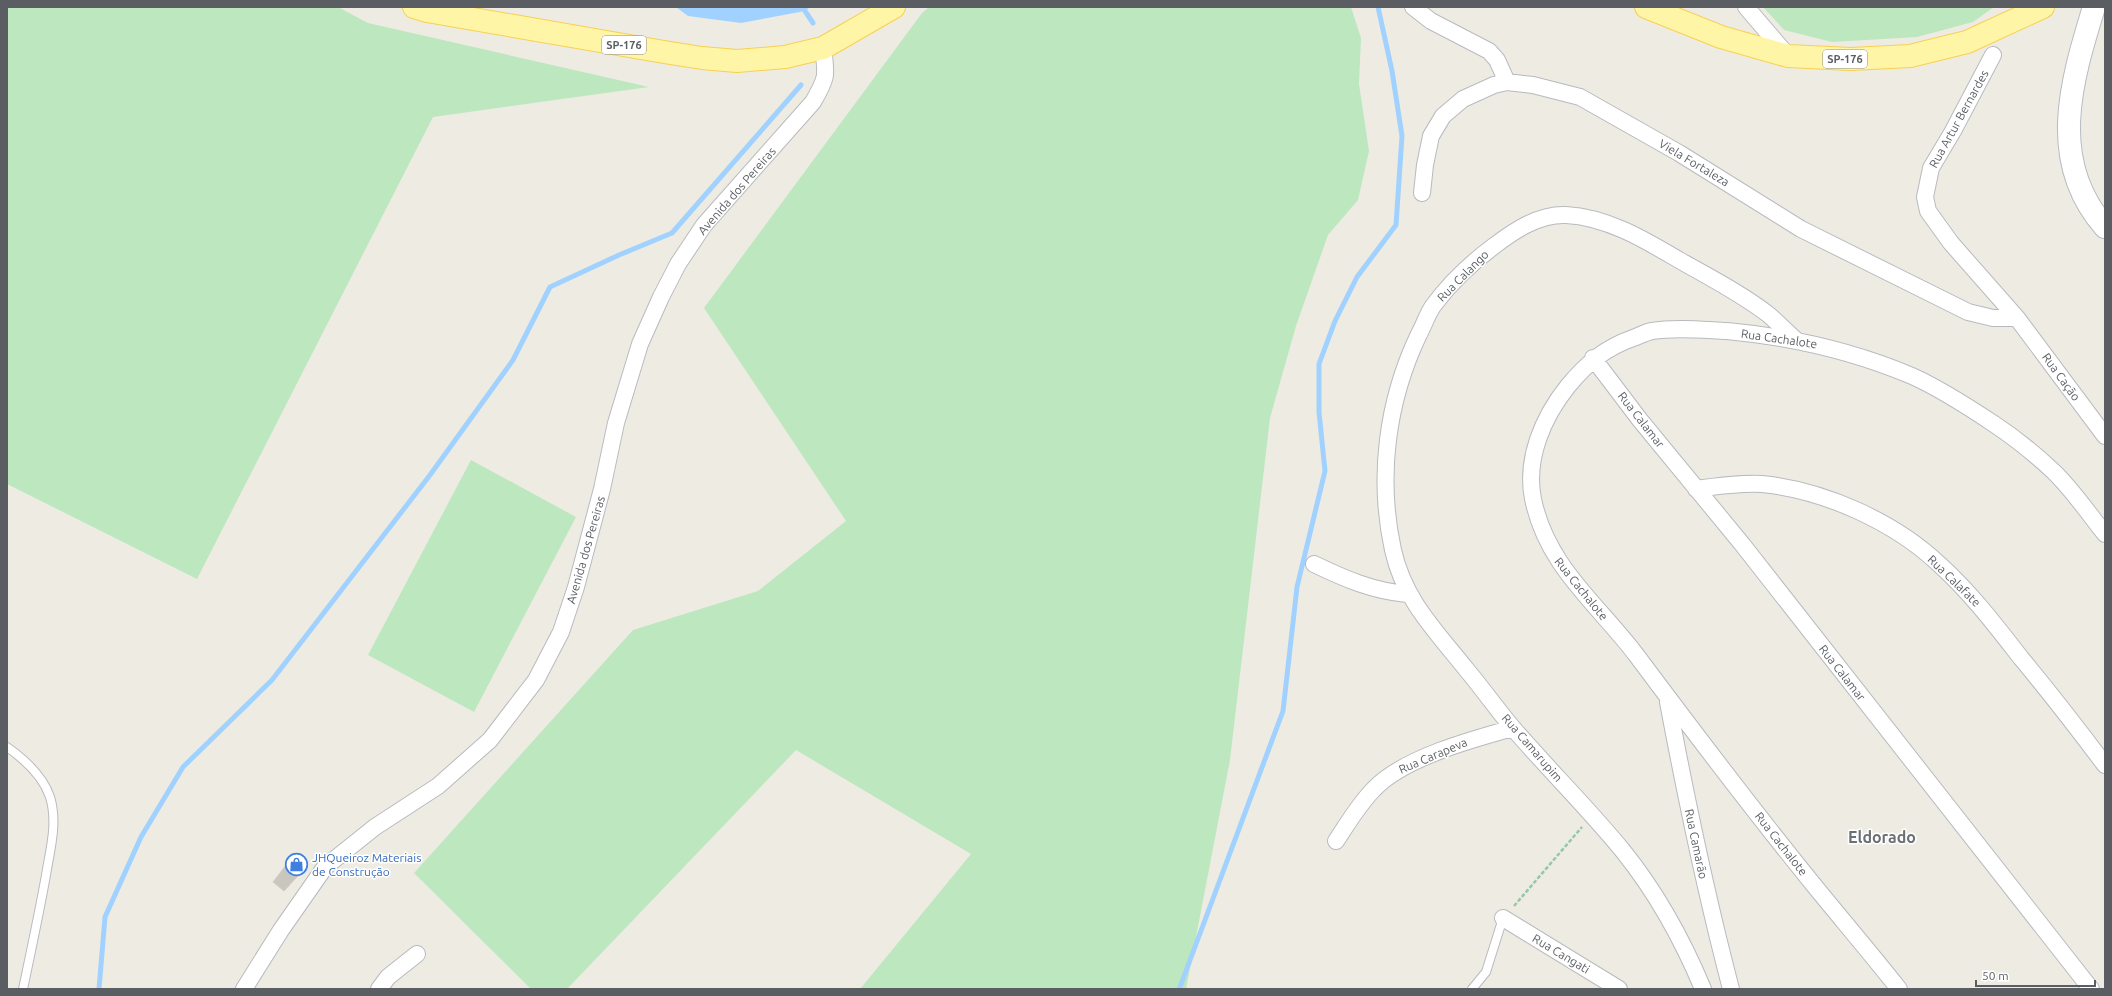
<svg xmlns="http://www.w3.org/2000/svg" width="2112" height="996" font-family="Ubuntu,sans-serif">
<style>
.green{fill:#bde7bf}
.water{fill:#a1d2ff}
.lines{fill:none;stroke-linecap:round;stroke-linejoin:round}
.stream{stroke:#a1d2ff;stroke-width:5}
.building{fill:#c9c6bf;stroke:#d3cec0}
.lane-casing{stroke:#b7babf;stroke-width:10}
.street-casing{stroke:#b7babf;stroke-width:18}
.secondary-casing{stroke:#b8bbc1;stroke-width:24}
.primary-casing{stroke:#f8d051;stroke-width:24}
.path{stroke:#95c8a6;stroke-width:2.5;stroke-dasharray:4 2;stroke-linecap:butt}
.lane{stroke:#fff;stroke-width:8}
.street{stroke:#fff;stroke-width:16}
.secondary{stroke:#fff;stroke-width:22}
.primary{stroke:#fff5a6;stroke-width:22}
.labels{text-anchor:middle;stroke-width:3;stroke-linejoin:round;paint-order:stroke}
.shield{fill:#fff;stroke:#8c8e92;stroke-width:1}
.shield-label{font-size:11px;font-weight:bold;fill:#5a5e63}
.street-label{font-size:12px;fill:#5a5e63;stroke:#fff}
.shop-label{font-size:12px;fill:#366cbe;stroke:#fff;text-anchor:start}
.district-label{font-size:16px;font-weight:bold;fill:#6b7076;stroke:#fff}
</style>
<rect width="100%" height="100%" fill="#eeece2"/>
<path class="green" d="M7,7H338L368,23L649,87L433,117L197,579L7,484Z
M929,7H1351L1361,38L1359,84L1369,151L1358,200L1328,235L1296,326L1270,418L1230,760L1186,989H860L971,854L796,750L567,989H531L414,873L633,630L758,591L846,521L704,308L922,13Z
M1763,7H1994L1973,22L1917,37L1832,42L1784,30Z
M471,460L576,517L474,712L368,655Z"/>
<path class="water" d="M676,7H810L805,11L741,23L688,16Z"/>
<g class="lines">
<path class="stream" d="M805,11L813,23
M1180,987L1283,711L1297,587L1325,471L1319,412V364L1335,321L1357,277L1396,225L1402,136L1392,71L1378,7
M99,989L105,917L141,837L183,767L272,680L430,475L513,360L550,287L619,255L672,233L801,85"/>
</g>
<path class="building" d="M293,856L308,865L284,891L273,882Z"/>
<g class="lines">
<defs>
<path id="lane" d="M7,747C24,759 43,776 50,797C58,823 50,850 46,875C39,914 31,951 23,989
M1472,989L1486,972L1503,918"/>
<path id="street" d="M1413,7L1431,21L1489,51L1497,60L1507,82
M1746,7L1788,56
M1993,55L1953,131L1931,168L1925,197L1928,211L1951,243L2017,318L2105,436
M1422,193L1425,165L1431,136L1443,116L1463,99L1494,85L1507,82L1533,85L1580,97L1679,153L1801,229L1968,312L1993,318H2017
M1593,358L1640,420L1742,544L2091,989
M1696,489C1718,486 1739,483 1762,484C1824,490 1895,522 1940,565C1971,593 1996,626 2021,658C2050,693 2078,729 2105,765
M1314,564C1345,579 1373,591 1407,594
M1668,702C1686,798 1706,894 1731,989
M1336,841C1348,823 1359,804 1374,789C1403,758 1473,739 1513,728
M1503,918L1619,989
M244,989L281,930L325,867L375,827L438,786L490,740L536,680L561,632L576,587L602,489L616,423L640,344L661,297L678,264L704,225L813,102C827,78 827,76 823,48
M379,989L388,977L417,954
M1703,989C1683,941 1656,892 1623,851C1588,808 1548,769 1512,727C1496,708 1482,688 1466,669C1435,630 1404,600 1393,550C1377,477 1387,401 1419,334C1424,325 1427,315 1433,306C1450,283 1471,263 1494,246C1515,230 1539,214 1566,215C1607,217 1645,240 1679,260C1709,277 1742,294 1769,315C1778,323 1787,332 1796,340
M1899,989C1872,955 1844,922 1817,889C1755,813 1696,735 1637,656C1598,604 1547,567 1533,499C1525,459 1543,417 1568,386C1587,363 1605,348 1633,338C1639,336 1646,332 1652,331C1675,327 1704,330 1727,331C1791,337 1853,351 1912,376C1939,388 1970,408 1994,424C2015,438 2035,454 2053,471C2073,490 2088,513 2105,534"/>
<path id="secondary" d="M2094,7C2071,82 2047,161 2105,227"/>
<path id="primary" d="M414,7L427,11L664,52L702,58L737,61L785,57L823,48L894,7
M1646,7L1721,37L1788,56L1851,59L1910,56L1967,42L2043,7"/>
</defs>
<use href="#lane" class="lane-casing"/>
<use href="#street" class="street-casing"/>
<use href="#secondary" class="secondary-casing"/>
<use href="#primary" class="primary-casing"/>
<path class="path" d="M1514,906L1582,827"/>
<use href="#lane" class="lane"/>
<use href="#street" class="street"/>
<use href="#secondary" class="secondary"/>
<use href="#primary" class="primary"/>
</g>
<defs>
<symbol id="shop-ring" viewBox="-11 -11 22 22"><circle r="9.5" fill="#fff" stroke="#3f7fe0" stroke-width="1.5"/><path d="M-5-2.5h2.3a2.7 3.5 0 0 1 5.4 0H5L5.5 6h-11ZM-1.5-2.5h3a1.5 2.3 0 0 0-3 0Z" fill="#3f7fe0"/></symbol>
</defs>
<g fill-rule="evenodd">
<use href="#shop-ring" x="284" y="852" width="25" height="25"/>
</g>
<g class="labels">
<g class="shield">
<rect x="602" y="36" width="44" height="18" rx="3"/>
<rect x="1823" y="50" width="44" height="18" rx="3"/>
</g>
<g class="shield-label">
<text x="624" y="49">SP-176</text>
<text x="1845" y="63">SP-176</text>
</g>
<g class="street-label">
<text transform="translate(1959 119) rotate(-61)" y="4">Rua Artur Bernardes</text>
<text transform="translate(1694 163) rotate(31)" y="4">Viela Fortaleza</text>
<text transform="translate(737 191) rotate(-49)" y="4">Avenida dos Pereiras</text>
<text transform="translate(1463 276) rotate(-45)" y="4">Rua Calango</text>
<text transform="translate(1779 339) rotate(8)" y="4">Rua Cachalote</text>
<text transform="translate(2061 377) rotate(54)" y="4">Rua Cação</text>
<text transform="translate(1641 420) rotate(52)" y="4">Rua Calamar</text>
<text transform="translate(586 550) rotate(-74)" y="4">Avenida dos Pereiras</text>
<text transform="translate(1954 581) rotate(44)" y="4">Rua Calafate</text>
<text transform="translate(1581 589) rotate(51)" y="4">Rua Cachalote</text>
<text transform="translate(1842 673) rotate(52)" y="4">Rua Calamar</text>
<text transform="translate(1532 748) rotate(49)" y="4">Rua Camarupim</text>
<text transform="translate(1433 756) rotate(-23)" y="4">Rua Carapeva</text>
<text transform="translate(1696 844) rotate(78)" y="4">Rua Camarão</text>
<text transform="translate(1781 844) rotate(52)" y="4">Rua Cachalote</text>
<text transform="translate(1561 954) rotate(31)" y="4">Rua Cangati</text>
</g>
<g class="shop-label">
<text x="312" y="862">JHQueiroz Materiais<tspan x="312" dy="14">de Construção</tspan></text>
</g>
<g class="district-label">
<text x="1882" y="843">Eldorado</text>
</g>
</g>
<rect width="2112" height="996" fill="none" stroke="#5a5e63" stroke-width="16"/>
<path d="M1976 980v6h119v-6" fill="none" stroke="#5a5e63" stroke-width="2"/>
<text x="1982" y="980" font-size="12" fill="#5a5e63" stroke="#ffffff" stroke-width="3" paint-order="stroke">50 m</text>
</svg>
